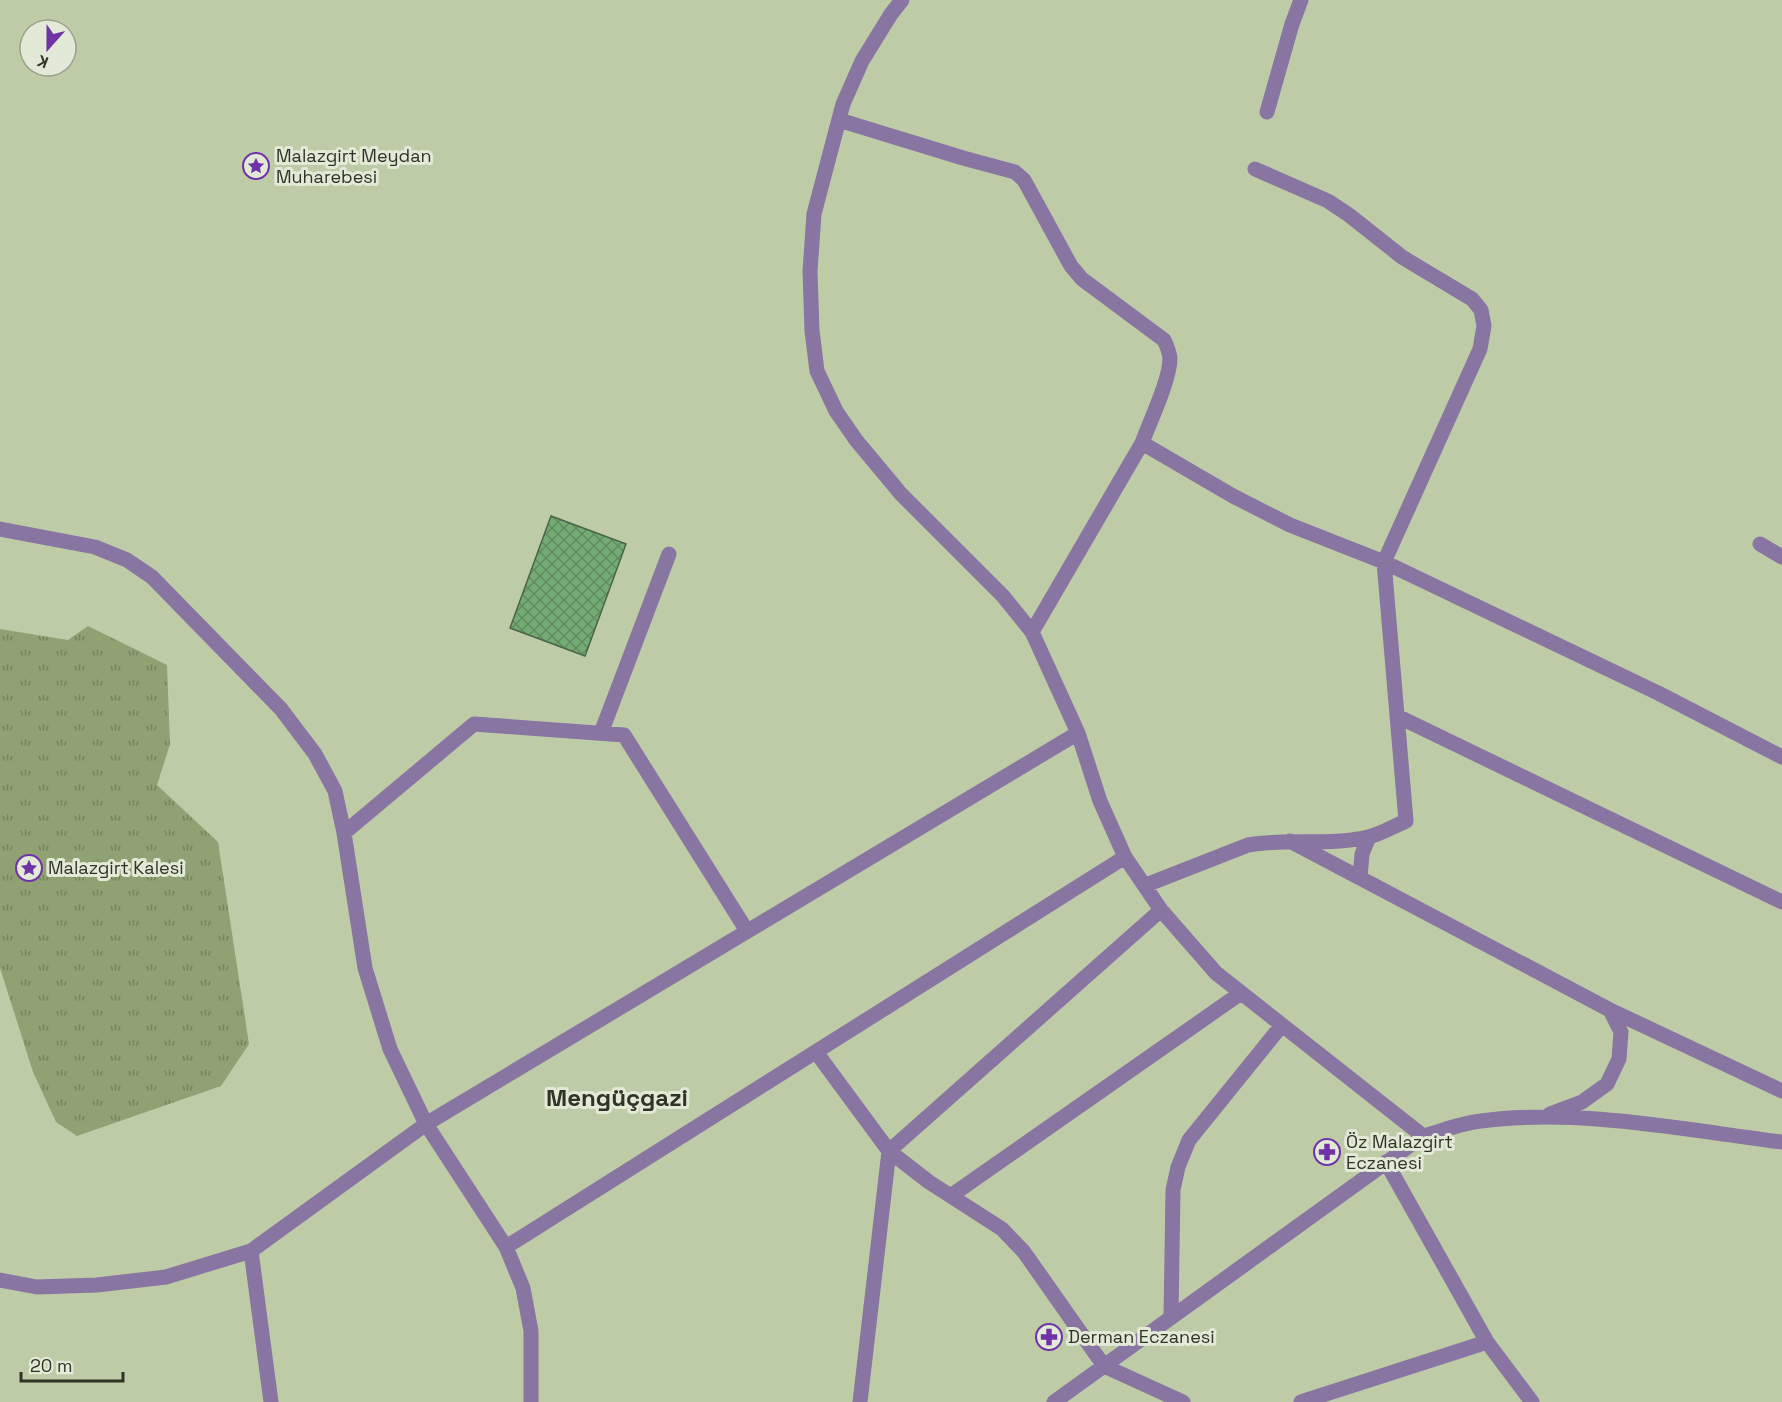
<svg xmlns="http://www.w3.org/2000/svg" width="1782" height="1402" font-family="'Space Grotesk',sans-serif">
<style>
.grass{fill:url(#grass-tufts)}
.building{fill:url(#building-cross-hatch);stroke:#496449;stroke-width:1.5}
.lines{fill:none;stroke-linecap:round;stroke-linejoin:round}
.minor{stroke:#8975a2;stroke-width:15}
.labels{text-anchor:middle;stroke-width:6;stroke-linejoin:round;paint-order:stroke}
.poi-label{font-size:18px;fill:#2f3526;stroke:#e2e9d6;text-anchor:start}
.district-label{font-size:24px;font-weight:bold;fill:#2f3526;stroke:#e2e9d6}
</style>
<defs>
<pattern id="grass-tufts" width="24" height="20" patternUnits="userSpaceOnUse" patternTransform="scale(1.5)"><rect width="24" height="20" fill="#90a174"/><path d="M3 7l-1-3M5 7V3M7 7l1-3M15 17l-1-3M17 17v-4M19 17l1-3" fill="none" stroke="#76845f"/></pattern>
<pattern id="building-cross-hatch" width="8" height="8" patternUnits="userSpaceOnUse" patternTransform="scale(1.5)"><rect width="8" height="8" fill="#74aa74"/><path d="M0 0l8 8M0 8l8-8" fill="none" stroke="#608b5f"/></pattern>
</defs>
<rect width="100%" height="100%" fill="#bdcca6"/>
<path class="grass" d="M88,626L167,665L170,744L157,785L218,842L249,1044L221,1086L77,1136L56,1122L33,1072L0,968V629L68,640Z"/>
<path class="building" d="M551,516L626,544L585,656L510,628Z"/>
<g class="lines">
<path class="minor" d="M902,0L891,14L862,61L843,104L814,214L810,271L812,331L817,371L836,411L856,440L901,494L1003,596L1032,632L1078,733L1100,801L1125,857L1161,910L1216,973L1423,1136
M1267,112L1292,24L1301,0
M839,120L963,158L1015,172L1024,180L1071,266L1082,279L1164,340C1167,346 1169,351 1170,358C1170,380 1150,421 1142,443
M0,529L95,547L127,560L152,577L281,709L315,754L335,791L344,833L365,968L390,1049L426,1124L506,1247L523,1288L531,1331V1402
M1760,544L1782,557
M1032,632L1142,443L1233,496L1290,525L1384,562L1658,693L1782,757
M1397,716L1782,902
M601,733L669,554
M344,833L474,724L624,735L747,931
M1290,841L1610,1010L1782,1091
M1360,878L1362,854L1369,837
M1146,885L1248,845C1287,838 1329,846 1368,837C1381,834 1394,826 1406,821L1384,562L1480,349L1484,326L1481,310L1472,299L1402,257L1349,215L1328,201L1255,169
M816,1052L889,1151L929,1182L1002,1229L1024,1252L1104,1366L1183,1402
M1550,1114L1582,1102L1607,1084L1619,1059L1621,1032L1610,1010
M1386,1162L1487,1342L1532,1402
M952,1195L1241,993
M506,1247L1125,857
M251,1251L271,1402
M0,1280L37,1287L97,1285L166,1277L251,1251L426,1124L1078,733
M1171,1317L1173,1190L1178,1167L1189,1140L1282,1025
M860,1402L889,1151L1161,910
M1054,1402L1423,1136C1442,1131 1461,1123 1481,1121C1578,1108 1685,1130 1782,1142
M1301,1402L1487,1342"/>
</g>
<defs>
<symbol id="sight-ring" viewBox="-11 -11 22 22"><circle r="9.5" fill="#e2e9d6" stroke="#7032a7" stroke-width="1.5"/><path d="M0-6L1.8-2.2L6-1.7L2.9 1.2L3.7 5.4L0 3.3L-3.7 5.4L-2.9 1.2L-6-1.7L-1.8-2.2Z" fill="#7032a7"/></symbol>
<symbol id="pharmacy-ring" viewBox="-11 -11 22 22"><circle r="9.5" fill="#e2e9d6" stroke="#7032a7" stroke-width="1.5"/><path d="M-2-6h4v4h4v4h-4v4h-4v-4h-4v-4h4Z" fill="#7032a7"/></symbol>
</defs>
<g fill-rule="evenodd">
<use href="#sight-ring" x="241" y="151" width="30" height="30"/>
<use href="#sight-ring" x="14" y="853" width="30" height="30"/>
<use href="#pharmacy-ring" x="1312" y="1137" width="30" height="30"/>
<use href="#pharmacy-ring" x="1034" y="1322" width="30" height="30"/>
</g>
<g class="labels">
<g class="poi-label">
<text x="276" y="162">Malazgirt Meydan<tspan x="276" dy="21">Muharebesi</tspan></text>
<text x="48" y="874">Malazgirt Kalesi</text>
<text x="1346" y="1148">Öz Malazgirt<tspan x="1346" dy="21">Eczanesi</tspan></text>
<text x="1068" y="1343">Derman Eczanesi</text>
</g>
<g class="district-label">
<text x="617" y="1106">Mengüçgazi</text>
</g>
</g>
<g transform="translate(48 48) rotate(201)"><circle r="28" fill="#e2e9d6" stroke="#9aa190" stroke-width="1.5"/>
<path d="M0-4.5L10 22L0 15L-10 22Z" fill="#7032a7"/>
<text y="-9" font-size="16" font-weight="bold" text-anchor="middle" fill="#2f3526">K</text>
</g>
<path d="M21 1372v9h102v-9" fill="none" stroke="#2f3526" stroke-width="3"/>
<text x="30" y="1372" font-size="18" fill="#2f3526" stroke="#e2e9d6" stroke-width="4.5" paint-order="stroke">20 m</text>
</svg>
